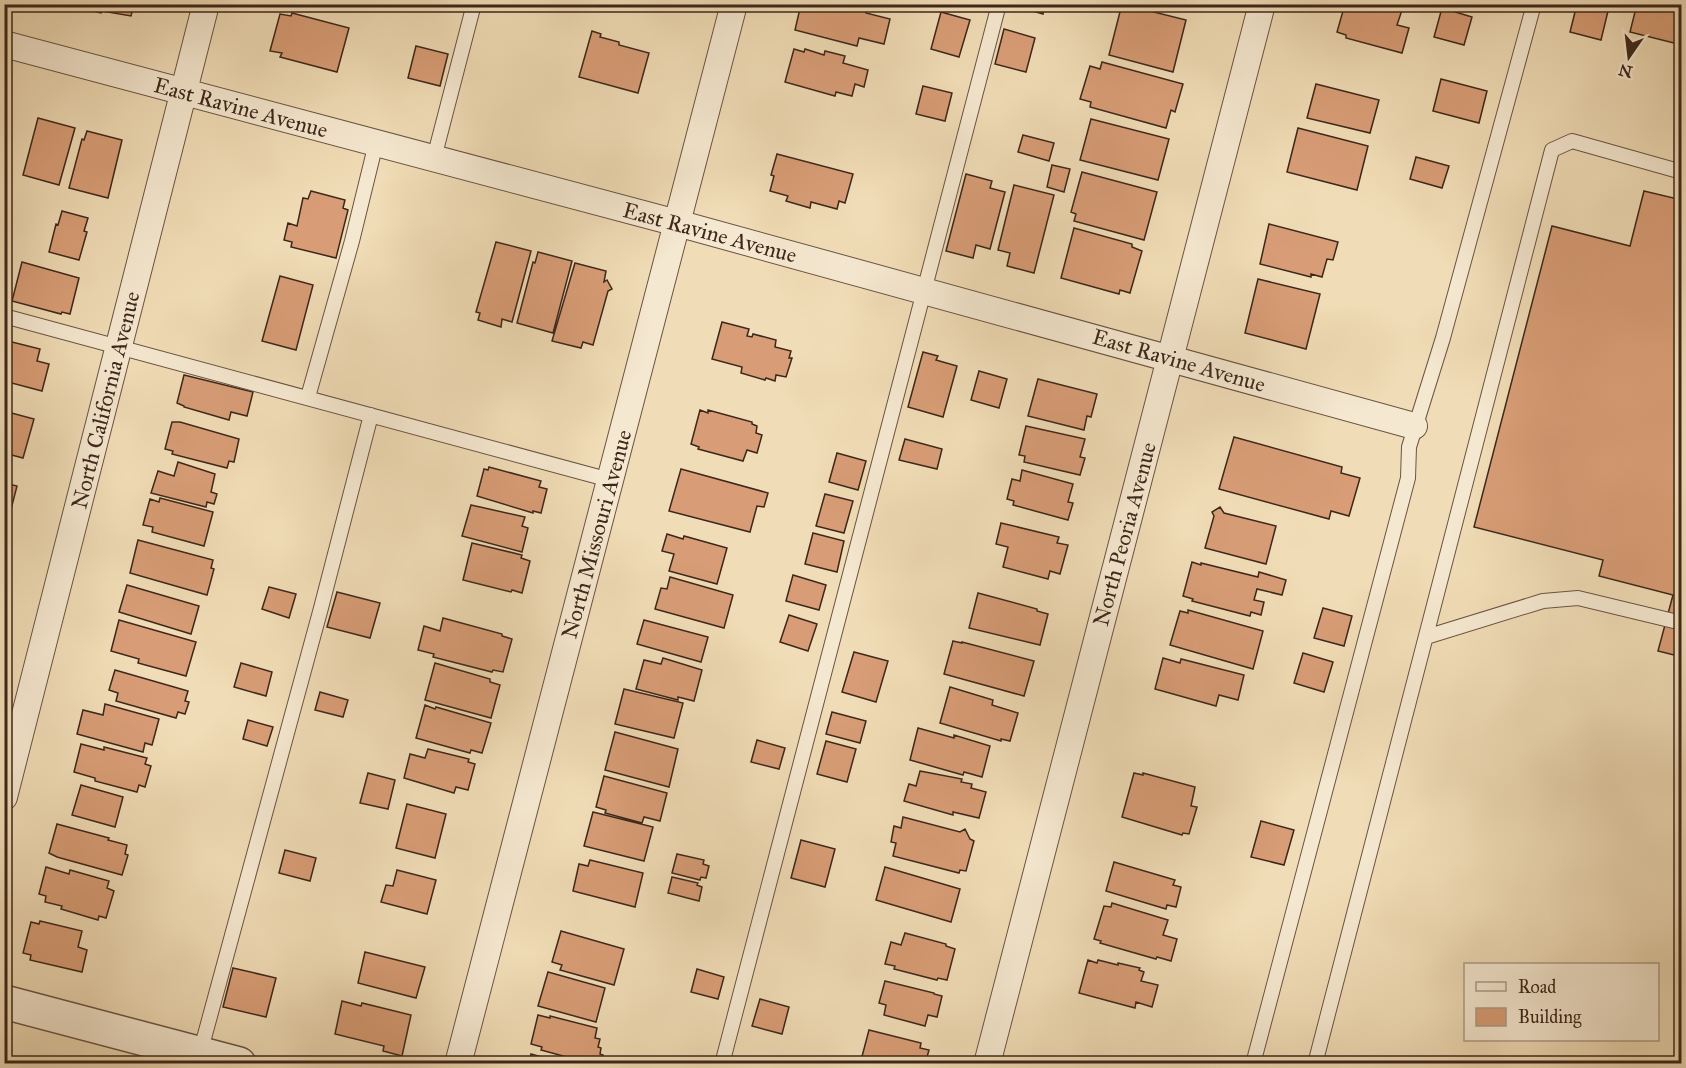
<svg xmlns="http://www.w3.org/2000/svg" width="1686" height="1068" font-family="'IM FELL Great Primer',serif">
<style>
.building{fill:#d89d76;stroke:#3d271b;stroke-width:1.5}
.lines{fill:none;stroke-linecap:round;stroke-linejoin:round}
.service-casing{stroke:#6a5442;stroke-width:16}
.minor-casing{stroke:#6a5442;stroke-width:28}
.tertiary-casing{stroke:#6a5442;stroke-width:36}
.service{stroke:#f5e8d0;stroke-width:14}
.minor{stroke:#f5e8d0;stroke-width:26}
.tertiary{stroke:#f5e8d0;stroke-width:33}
.labels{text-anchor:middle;stroke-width:5;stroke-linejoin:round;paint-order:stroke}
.street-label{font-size:22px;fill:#3d271b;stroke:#f5e8d0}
</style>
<rect width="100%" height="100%" fill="#f0dcb6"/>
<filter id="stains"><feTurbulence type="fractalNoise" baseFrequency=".00333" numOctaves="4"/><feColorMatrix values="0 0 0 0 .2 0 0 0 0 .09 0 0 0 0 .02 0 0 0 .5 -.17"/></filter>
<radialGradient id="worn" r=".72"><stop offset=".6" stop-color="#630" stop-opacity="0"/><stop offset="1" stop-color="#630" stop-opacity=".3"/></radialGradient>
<path class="building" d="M80,4H134L131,16L102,11L101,13L80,8Z
M801,4H868L866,13L890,19L884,44L859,38L857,46L795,30Z
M1009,4H1045L1043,14Z
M1122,4L1186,20L1173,72L1109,55Z
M1345,4H1383L1402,10L1397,25L1409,28L1402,53L1346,38V35L1337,32Z
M1577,4L1608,11L1601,40L1570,32Z
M1637,4H1682V45L1630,32Z
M1442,8L1472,17L1464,45L1434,37Z
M941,12L970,20L959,57L931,49Z
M292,13L349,28L337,72L280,57L282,53L270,51L280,14L291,16Z
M1004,29L1035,38L1026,72L995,64Z
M592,31L601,34L600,37L619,42V45L649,53L638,93L579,77Z
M416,46L448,54L440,86L408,78Z
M794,49L804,52L805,49L824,55L825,51L845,56L843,63L868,70L864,87L855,84L852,96L836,92L835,96L785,82Z
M1102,62L1183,84L1175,112L1171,110L1166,128L1090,107L1091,102L1080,99L1090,66L1100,69Z
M1441,79L1487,91L1479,123L1433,111Z
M1316,84L1379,100L1370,133L1307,118Z
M923,86L952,93L945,121L916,114Z
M38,118L75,128L59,185L23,175Z
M1091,119L1169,139L1158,180L1080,160Z
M1298,128L1368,146L1357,190L1287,172Z
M87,131L122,140L108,198L69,188L82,139L84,140Z
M1023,135L1054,143L1049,161L1018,152Z
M777,154L853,174L845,203L839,201L837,209L811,202L810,208L786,201L788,196L770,191L774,176L771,175Z
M1416,157L1449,166L1442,188L1410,179Z
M1052,165L1070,169L1064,192L1047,187Z
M1082,172L1157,192L1144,240L1074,221L1076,214L1071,212Z
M966,174L992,181L990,188L1005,192L990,249L976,245L973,258L946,251Z
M1014,185L1054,195L1034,273L1007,266L1010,253L998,250Z
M311,191L345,200L343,208L348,210L336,258L291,247L292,242L284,240L288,223L297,226L303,198L308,199Z
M1644,191L1682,200V657L1658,651L1673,595L1599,576L1603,560L1474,527L1552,226L1630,246Z
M62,211L88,218L84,231L87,232L79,260L49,252L56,224L58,225Z
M1269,224L1338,242L1333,260L1327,259L1322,277L1311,274V277L1260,264Z
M1074,228L1132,244V247L1142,251L1130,293L1120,290L1119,294L1061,278Z
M496,242L531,251L512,322L502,319L501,327L478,320L480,313L476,312Z
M538,252L572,261L553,333L517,323L533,262L535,263Z
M22,262L79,278L70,314L62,312L61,314L12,301Z
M575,263L606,271L604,282L607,280L612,289L608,291L593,345L583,342L581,348L552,341Z
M280,276L313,285L296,350L262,341Z
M1258,279L1320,294L1306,349L1245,333Z
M722,322L749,329L747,336L752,337L753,334L776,340L775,347L791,351L789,358H792L786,377L776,375L775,381L766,378L765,380L741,373L742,367L712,359Z
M4,340L40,349L37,361L49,364L42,391L4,381Z
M923,352L938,356L936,360L957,366L943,417L908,407Z
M979,371L1007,379L999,408L971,400Z
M184,375L253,392L247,416L231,412L229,420L184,407V406L177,403Z
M1038,379L1097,394L1091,417L1087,416L1084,430L1028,416Z
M700,410L708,413V410L752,422V424L757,426L756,433L762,435L757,453L747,450L743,461L698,449L699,447L691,444Z
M4,411L34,419L23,458L4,453Z
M172,422H180L239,439L234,462L229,461L227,468L172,454L173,451L165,449Z
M1026,426L1085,439L1080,457L1085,458L1080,475L1024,462L1025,456L1019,455Z
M1234,437L1342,467L1341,473L1360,478L1349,516L1331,511L1329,519L1219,489Z
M905,439L942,449L937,469L899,460Z
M837,453L866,461L858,490L829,482Z
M178,462L215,474L211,492L217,494L214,504L207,502L206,507L151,493L158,471L174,476Z
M489,467L541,481L539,487L547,489L541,513L533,511V513L477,496L484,469L488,470Z
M681,469L768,493L764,507L757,506L750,532L669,511Z
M1022,470L1073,484L1068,502L1073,503L1068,520L1013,505L1014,501L1007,499L1012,479L1020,481Z
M4,483L17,486L8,521H4Z
M825,494L853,501L844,533L816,526Z
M160,498L213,512L204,546L152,532L153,527L143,525L150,499L159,502Z
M471,505L525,517L522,526L528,528L522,552L462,536Z
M1220,507L1224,513L1276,526L1266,564L1205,548L1214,516L1212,512Z
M1001,523L1059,537L1057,543L1068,545L1060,574L1050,571L1048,579L1003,567L1008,547L996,544Z
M813,533L844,541L837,572L805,564Z
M667,534L683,539L684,536L727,548L717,584L669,571L674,554L662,551Z
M138,540L213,560L211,568L214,569L207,595L130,573Z
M472,543L522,555L521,558L530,561L522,593L512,590L511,592L463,580Z
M1192,562L1201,565V563L1258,577L1259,572L1286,580L1282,595L1257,589L1254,600L1264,602L1261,615L1251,612L1250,616L1192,601L1193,599L1183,596Z
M793,575L826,585L819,610L786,601Z
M670,577L733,595L724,628L655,609L661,588L667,589Z
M127,585L199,606L191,634L119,612Z
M269,587L296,594L289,618L262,609Z
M337,592L380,603L370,638L327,627Z
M978,593L1037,609V611L1048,614L1040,645L969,628Z
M1323,608L1352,616L1344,646L1314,638Z
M1188,610L1263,631L1253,669L1170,645L1180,611L1188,613Z
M789,615L817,624L808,651L780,642Z
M443,618L502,634V636L512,639L503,672L493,670L492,672L433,657L434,654L418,650L424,626L440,631Z
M119,620L196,642L186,676L138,663L139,659L111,651Z
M644,620L708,637L701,662L637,644Z
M953,641L962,643V642L1034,661L1024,696L944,674Z
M854,652L888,661L876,702L842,692Z
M1303,653L1333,662L1324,692L1294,683Z
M663,658L702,670L694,701L678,697V700L636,689L644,660L661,664Z
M1163,658L1180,663L1181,659L1244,675L1238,700L1219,695L1216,706L1155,689Z
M241,663L272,672L266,696L234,687Z
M435,663L490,679V682L500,685L491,718L425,700Z
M115,670L188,691L185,701L189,702L185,714L178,712L176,718L116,701L118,693L109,690Z
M950,687L993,700L992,705L1018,713L1010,741L1001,739V741L940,723Z
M624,689L683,703L674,738L615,724Z
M320,692L348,700L343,717L315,710Z
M105,704L159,719L152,745L145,743L143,752L77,734L83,710L103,715Z
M425,705L435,709L436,707L491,723L482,753L471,750L470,753L416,738Z
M832,712L866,721L860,743L826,734Z
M248,720L273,727L267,746L243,739Z
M918,728L954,738V735L990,746L982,777L964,772L963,775L910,760Z
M615,732L678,749L669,787L605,770Z
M757,740L785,748L779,769L751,762Z
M826,741L856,749L847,782L817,774Z
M81,744L104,750V747L147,758L145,764L151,766L145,787L139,785L137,792L95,781V778L74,772Z
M428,749L469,759L468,762L475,764L468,790L456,787L454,793L404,778L410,754L425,758Z
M920,771L962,779L961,782L972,784L971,788L986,792L979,818L953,812V815L904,801L909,784L916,786Z
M368,773L395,780L388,809L360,803Z
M1134,773L1143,775V773L1195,787L1191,806L1197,807L1189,834L1183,833L1182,835L1122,817Z
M604,776L667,793L660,821L644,817L642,823L605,813L606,810L596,807Z
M81,785L123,797L115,827L72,815Z
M407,804L446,814L435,858L396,848Z
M593,812L653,827L644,861L584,846Z
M903,817L960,832L965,829L970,839L974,841L966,871L960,870L959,873L893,856L896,843L891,842L894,826L901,828Z
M1261,821L1294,830L1284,865L1251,857Z
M57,824L109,838L108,840L127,845L125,854L128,855L122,875L57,857L49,853Z
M801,840L835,849L825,887L791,878Z
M285,850L316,858L310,881L279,873Z
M677,854L704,860L703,864L709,866L706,878L701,877L700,880L672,873Z
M590,860L643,873L635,907L573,891L579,864L588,866Z
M1114,862L1175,880L1173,885L1181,887L1176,907L1167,905L1166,909L1106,891Z
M46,867L69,874L70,870L109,881L107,888L114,891L106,918L99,916L98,920L61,909L62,906L45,902L46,896L39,894Z
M885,867L960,889L951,922L876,900Z
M397,870L436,880L427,914L381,902L386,885L393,886Z
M672,877L698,883L697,885L702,887L699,901L668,893Z
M1112,903L1168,920L1163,935L1177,939L1171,961L1157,957L1156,959L1100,943L1101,941L1094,939L1104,906L1111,907Z
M40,921L82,931L78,947L87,950L82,972L30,960L31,955L23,953L31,922L39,924Z
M561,931L624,949L614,985L560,970L562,965L552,962Z
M905,933L946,944V946L955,949L947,980L938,978L937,980L894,969L895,966L885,964L891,942L901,945Z
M365,952L425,967L416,998L358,983Z
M1088,960L1097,963L1098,960L1118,965V963L1140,968L1139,970L1144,972L1141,981L1158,985L1152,1007L1136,1002L1135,1008L1079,993Z
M233,968L276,978L266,1017L223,1007Z
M697,969L724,977L718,999L691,992Z
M548,972L605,988L596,1022L538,1006Z
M885,981L934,993V994L942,996L937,1017L928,1015L925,1026L884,1015L886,1005L879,1003Z
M760,999L789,1007L782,1034L752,1026Z
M342,1001L361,1006L362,1003L411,1015L402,1056L383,1051L384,1046L335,1034Z
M538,1015L550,1018V1016L597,1028L595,1038L600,1039L598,1047L601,1048L600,1054L603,1055L600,1064H592L541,1050L542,1047L531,1044Z
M869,1030L921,1043L920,1048L929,1050L925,1064H860Z
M531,1054L566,1064H529Z"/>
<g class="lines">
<defs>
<path id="service" d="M434,158L474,4
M4,316L610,480
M308,397L352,241L376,143
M1426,637L1543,601L1578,598L1682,623
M200,1053L321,608L371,415
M722,1064L999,4
M1253,1064L1408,478L1409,447L1443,338L1534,4
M1315,1064L1552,150L1572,141L1682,172"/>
<path id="minor" d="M4,44L677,223L1414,426
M4,797L206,4
M458,1064L734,4
M987,1064L1262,4"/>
<path id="tertiary" d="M4,1002L239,1064"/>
</defs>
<use href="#service" class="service-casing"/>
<use href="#minor" class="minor-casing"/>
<use href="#tertiary" class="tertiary-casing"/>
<use href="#service" class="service"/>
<use href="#minor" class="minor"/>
<use href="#tertiary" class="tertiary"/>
</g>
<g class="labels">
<g class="street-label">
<text transform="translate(241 107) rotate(15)" y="8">East Ravine Avenue</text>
<text transform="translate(710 232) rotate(15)" y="8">East Ravine Avenue</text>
<text transform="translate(1179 360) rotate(16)" y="8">East Ravine Avenue</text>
<text transform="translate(105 400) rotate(-76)" y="8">North California Avenue</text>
<text transform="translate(596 534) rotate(-75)" y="8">North Missouri Avenue</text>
<text transform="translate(1124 534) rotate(-75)" y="8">North Peoria Avenue</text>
</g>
</g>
<rect width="1686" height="1068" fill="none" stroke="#f0dcb6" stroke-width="24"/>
<rect x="6" y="6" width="1674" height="1056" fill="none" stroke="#3d271b" stroke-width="3"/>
<rect x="12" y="12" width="1662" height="1044" fill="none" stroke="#3d271b" stroke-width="1.5"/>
<rect x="1464" y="963" width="195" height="78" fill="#f5e8d0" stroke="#ab9b88" stroke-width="1.5"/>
<rect x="1476" y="982" width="30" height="9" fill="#f5e8d0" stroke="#ab9b88" stroke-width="1.5"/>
<text x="1518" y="993" font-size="18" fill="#3d271b">Road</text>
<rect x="1476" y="1008" width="30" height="18" fill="#d89d76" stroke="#ab9b88" stroke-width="1.5"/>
<text x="1518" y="1023" font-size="18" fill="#3d271b">Building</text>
<g transform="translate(1629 57) rotate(194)" stroke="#f5e8d0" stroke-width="4.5" paint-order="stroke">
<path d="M0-4.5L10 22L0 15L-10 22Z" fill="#3d271b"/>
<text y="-9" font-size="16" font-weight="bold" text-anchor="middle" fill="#3d271b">N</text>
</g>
<rect width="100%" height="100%" filter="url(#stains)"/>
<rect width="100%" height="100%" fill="url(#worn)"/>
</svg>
